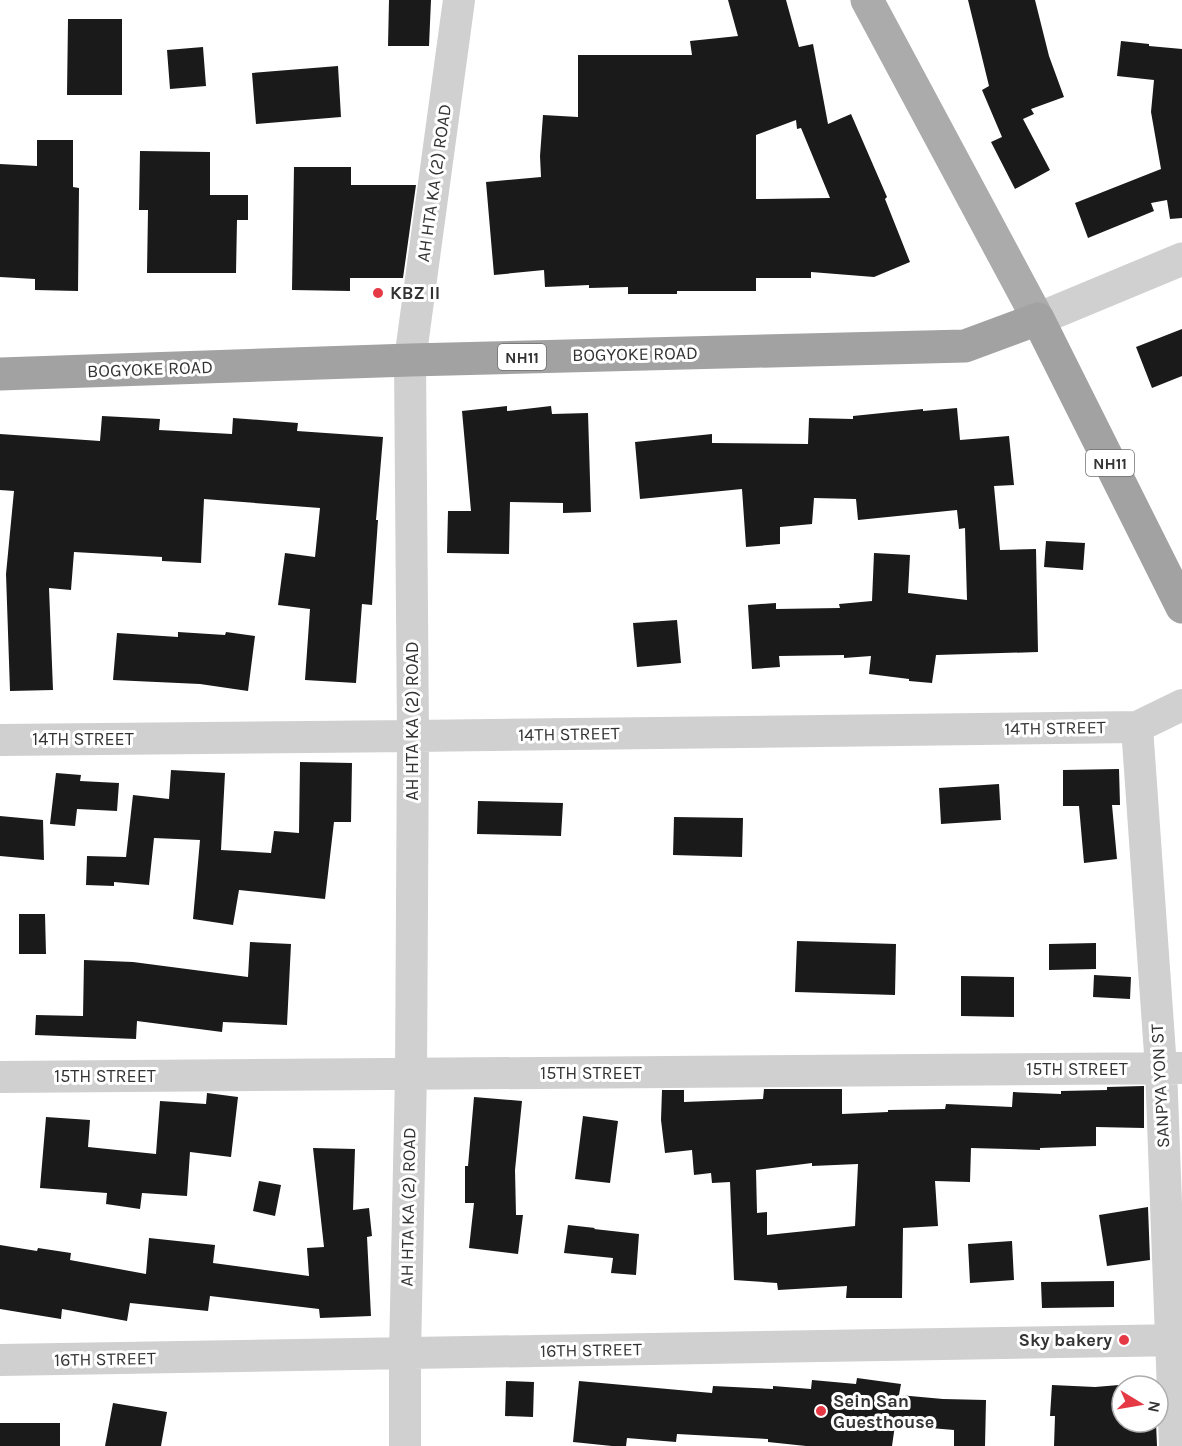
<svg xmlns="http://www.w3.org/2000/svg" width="1182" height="1446" font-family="Karla,sans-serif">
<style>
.building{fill:#1a1a1a;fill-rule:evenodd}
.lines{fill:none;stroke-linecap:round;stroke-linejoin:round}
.minor{stroke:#d0d0d0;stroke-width:32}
.tertiary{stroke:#d0d0d0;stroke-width:33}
.primary{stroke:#ababab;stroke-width:33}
.trunk{stroke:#a2a2a2;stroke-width:33}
.poi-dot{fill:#e63946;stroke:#fff;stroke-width:2}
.labels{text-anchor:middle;stroke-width:6;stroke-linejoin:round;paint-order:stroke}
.shield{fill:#fff;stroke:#707070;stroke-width:1.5}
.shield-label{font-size:16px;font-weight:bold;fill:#333}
.street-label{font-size:18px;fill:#333;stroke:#fff}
.poi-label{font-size:18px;font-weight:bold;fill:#333;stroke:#fff;text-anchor:start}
</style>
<rect width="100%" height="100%" fill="#fff"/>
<path class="building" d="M389,0H431L429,46H388Z
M728,0H786L799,47L813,44L828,124L851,114L887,197L885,199L910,262L874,277L811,272V278H756V291H677V294H628V287L589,288V285L545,287L544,270L494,275L486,182L541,177L540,156L543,115L578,117V55H692L690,41L738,36ZM796,120L797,129L801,128L830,198L756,199V135Z
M968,0H1035L1049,56L1064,97L1031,109L1034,114L1023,119L1050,170L1015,189L991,142L1002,137L982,90L989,86Z
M68,19H122V95H67Z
M1121,41L1149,44V46L1182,49V218L1170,219L1167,200L1151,203L1154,211L1088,238L1075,203L1161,169L1151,112L1154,80L1117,76Z
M203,47L206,86L170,89L167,50Z
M338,66L341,117L256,124L252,73Z
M37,140H73V187L79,188L78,291L35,290V279L0,277V164L37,166Z
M140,151L210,152V195H248V220H237L236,273H147L148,210H139Z
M294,167H351V185H416L403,278H350V291L292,290Z
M1182,329V376L1152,388L1136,347Z
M507,406V411L551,406L552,414L588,413L591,512L563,513V503L510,502L509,554L447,553L448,511H471L462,411Z
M957,408L960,440L1009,436L1014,485L994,486L1000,550L1036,549L1038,652L936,655L932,683L909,681V679L869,674L871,656L844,658V655L779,656L780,667L752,669L748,605L776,603V609L840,608L839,604L872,601L874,553L910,555L908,593L967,600L965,528L959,529L957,510L858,520L856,499L814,498L812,524L780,527V544L746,547L742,489L640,499L635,442L712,434V443L808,444L809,418L853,419V416L892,412L923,409V411Z
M102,416L160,419L159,430L232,434L233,418L298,423L297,431L383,437L376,520H378L372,605L362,604L356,683L305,680L310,609L278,605L285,553L315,557L320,508L204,499L201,563L162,561V557L74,552L71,590L49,588L53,690L10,691L6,574L14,491L0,490V434L100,441Z
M1046,541L1085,543L1083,570L1044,567Z
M677,620L681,663L637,667L633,623Z
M178,632L225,635L226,632L255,636L248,691L200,684L113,680L117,633L178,637Z
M300,762L352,763L351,822H334L325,899L239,890L233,925L193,919L200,840L154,838L149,885L114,882V886L86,885L87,856L126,857L133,795L169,799L171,770L225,773L221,850L271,853L274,831L299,833Z
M1119,769L1120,805H1112L1117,859L1084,863L1079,806H1063V770Z
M56,773L81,775L80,781L119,783L117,811L77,809L75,826L50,824Z
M999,784L1001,820L941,824L939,788Z
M478,801L563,803L561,836L477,834Z
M0,816L43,820L44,860L0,856Z
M674,817L743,818L742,857L673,855Z
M19,914H45L46,954H19Z
M797,941L896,944L895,995L795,992Z
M250,942L291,944L287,1025L223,1022L222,1032L137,1021L136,1039L35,1035L36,1015L83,1016L84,960L133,962L248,977Z
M1096,943V969L1049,970V944Z
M1094,975L1131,977L1130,999L1093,997Z
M961,976L1014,977V1017L961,1016Z
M1144,1086V1128L1096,1127V1146L1040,1148V1150L971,1148L970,1182L935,1181L938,1226L903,1228L902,1298H846L847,1286L778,1290L777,1283L734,1280L730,1182L712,1183L711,1173L694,1175L692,1150L665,1153L661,1120L662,1090H684V1102L763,1099L764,1089H842V1114L888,1112V1110L945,1109L946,1104L1012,1107L1013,1092L1061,1094V1091L1107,1090V1087ZM812,1163V1166L858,1164L855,1226L767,1235V1212L757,1213L756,1170Z
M207,1093L238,1097L231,1157L190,1152L187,1196L142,1193L140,1209L106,1204L107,1193L40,1188L46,1117L90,1120L88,1147L156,1154L160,1101L206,1104Z
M474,1097L522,1101L515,1170L516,1215H523L518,1254L469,1248L474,1203H465V1166H468Z
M583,1116L618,1121L610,1183L575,1179Z
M313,1148L355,1149L353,1210L369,1208L372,1236L367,1237L371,1316L320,1318L319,1309L210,1296L208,1311L130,1303L127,1321L62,1309L61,1319L0,1309V1245L37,1251L38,1248L71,1253L70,1260L146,1274L149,1238L215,1245L213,1263L309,1276L307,1248L324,1247Z
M259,1181L281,1185L275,1216L253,1211Z
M1148,1207L1150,1260L1107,1266L1099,1215Z
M568,1225L595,1228L594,1229L639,1234L636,1275L611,1273L613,1258L564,1253Z
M1012,1241L1014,1280L970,1283L968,1244Z
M1114,1281V1307L1042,1308L1041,1282Z
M857,1378L901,1384L899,1395L943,1399L986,1400L985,1446H954V1430L895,1425L892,1446H806L768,1442V1439L677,1434L676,1442L627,1438L626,1446H612L573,1442L579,1381L712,1393L713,1386L773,1389V1386L811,1389L812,1380L856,1384Z
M506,1381L534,1382L533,1417L505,1416Z
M1155,1382V1386H1122V1422H1156L1157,1446H1054L1055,1416H1050L1052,1385L1095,1387Z
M113,1403L167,1412L161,1446H105Z
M0,1423H60V1446H0Z"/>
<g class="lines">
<path class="minor" d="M1137,727L1161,1068L1175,1446
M0,740L413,736L1137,727L1182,705
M0,1077L1182,1068
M0,1360L1182,1340
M405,1446V1353L411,1074L413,736L410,360L459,0"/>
<path class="tertiary" d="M1038,319L1182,259"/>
<path class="primary" d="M867,0L1038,319"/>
<path class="trunk" d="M0,374L410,360L965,346L1038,319L1182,607"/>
</g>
<g class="poi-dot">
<circle cx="378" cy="293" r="6"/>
<circle cx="1124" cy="1340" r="6"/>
<circle cx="821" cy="1411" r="6"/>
</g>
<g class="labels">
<g class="shield">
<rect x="498" y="344" width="48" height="26" rx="4.5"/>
<rect x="1086" y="450" width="48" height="26" rx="4.5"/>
</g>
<g class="shield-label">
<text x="522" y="363">NH11</text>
<text x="1110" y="469">NH11</text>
</g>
<g class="street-label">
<text transform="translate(434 183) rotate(-82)" y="6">AH HTA KA (2) ROAD</text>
<text transform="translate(635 354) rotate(-1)" y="6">BOGYOKE ROAD</text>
<text transform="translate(150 369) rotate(-2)" y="6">BOGYOKE ROAD</text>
<text transform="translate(412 721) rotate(-90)" y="6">AH HTA KA (2) ROAD</text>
<text transform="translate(1055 728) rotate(-1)" y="6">14TH STREET</text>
<text transform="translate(569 734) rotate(-1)" y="6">14TH STREET</text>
<text x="83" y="745">14TH STREET</text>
<text x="1077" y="1075">15TH STREET</text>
<text x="591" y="1079">15TH STREET</text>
<text x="105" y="1082">15TH STREET</text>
<text transform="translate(1160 1086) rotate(-93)" y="6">SANPYA YON ST</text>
<text transform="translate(408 1207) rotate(-89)" y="6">AH HTA KA (2) ROAD</text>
<text transform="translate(591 1350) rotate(-1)" y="6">16TH STREET</text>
<text transform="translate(105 1359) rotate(-1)" y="6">16TH STREET</text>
</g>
<g class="poi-label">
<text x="390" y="299">KBZ II</text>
<text x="1112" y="1346" text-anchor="end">Sky bakery</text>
<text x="833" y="1407">Sein San<tspan x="833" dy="21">Guesthouse</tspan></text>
</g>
</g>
<g transform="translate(1140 1404) rotate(101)"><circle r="28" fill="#ffffff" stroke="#adadad" stroke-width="1.5"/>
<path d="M0-4.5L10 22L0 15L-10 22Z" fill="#e63946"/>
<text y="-9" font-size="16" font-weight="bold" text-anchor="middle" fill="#333333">N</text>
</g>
</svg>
